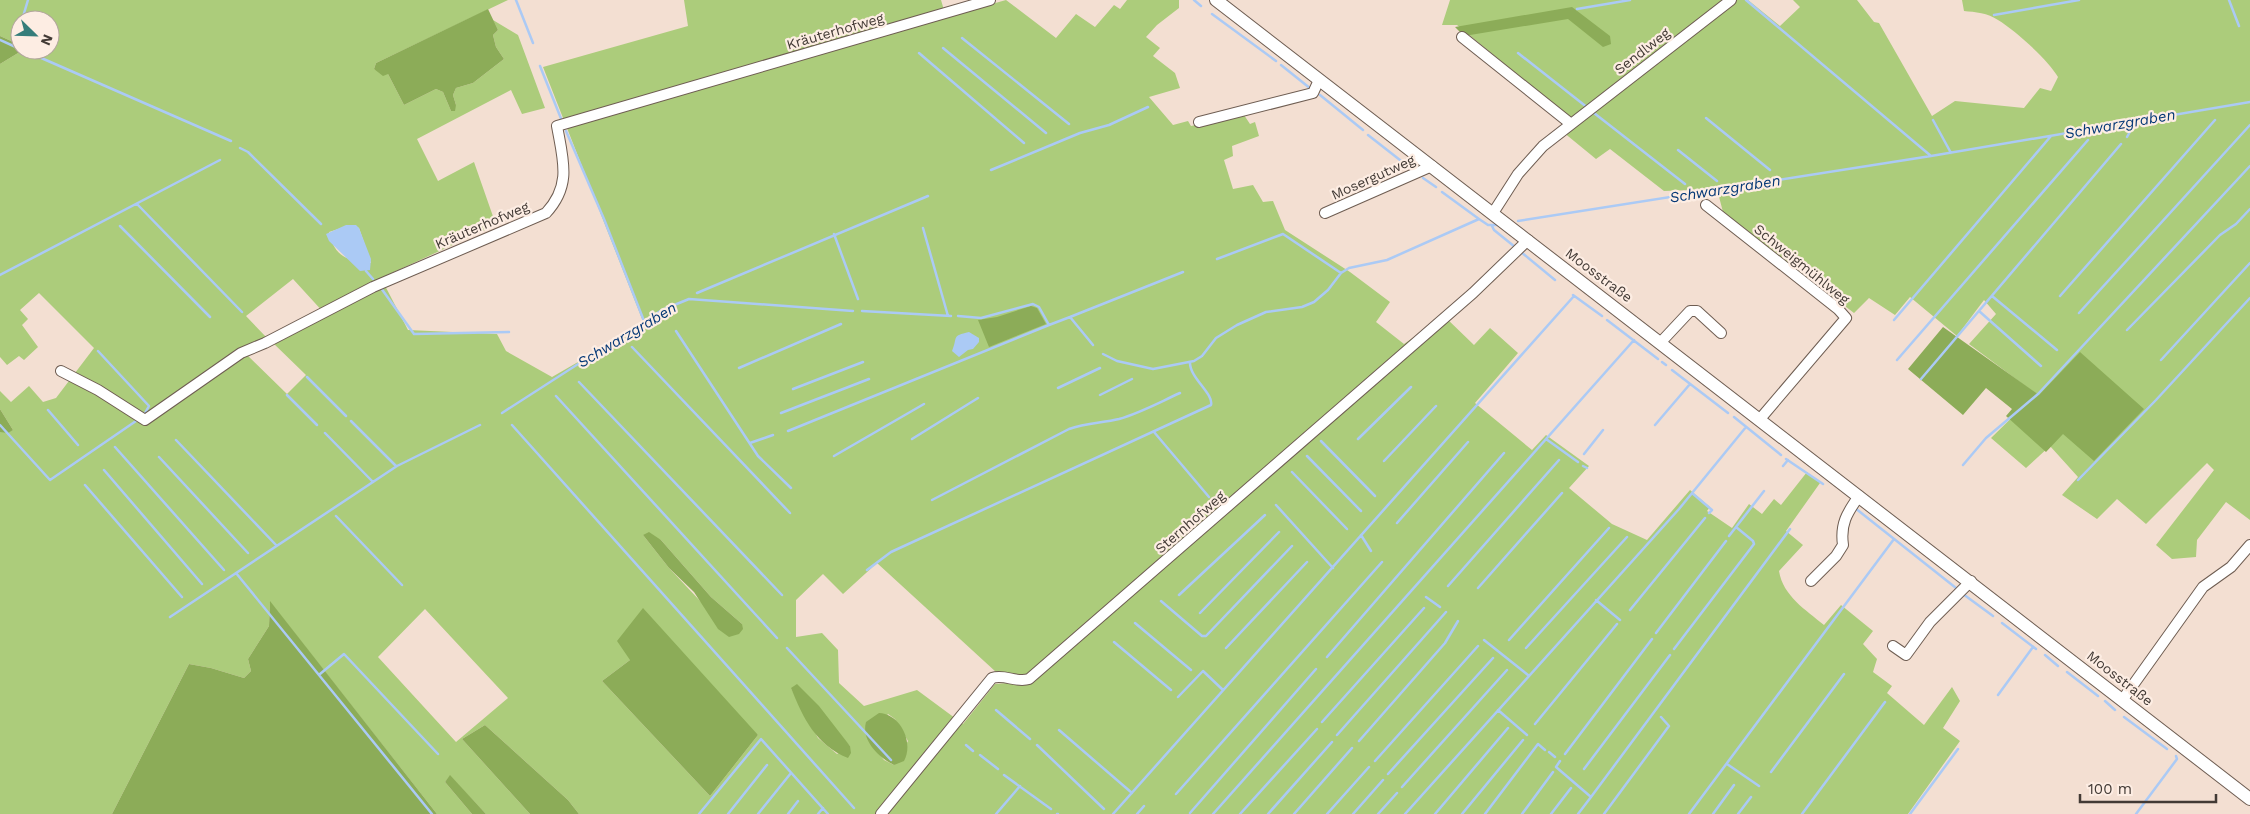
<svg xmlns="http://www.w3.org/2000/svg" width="2250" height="814" font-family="'Work Sans',sans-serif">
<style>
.green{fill:#accc7b;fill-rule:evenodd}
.forest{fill:#8cac58}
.water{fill:#abcaf5}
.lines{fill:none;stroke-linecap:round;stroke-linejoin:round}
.stream{stroke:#abcaf5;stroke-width:2.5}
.minor-casing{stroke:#6e5d52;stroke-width:12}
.tertiary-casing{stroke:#6e5d52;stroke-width:14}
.minor{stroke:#fff;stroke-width:10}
.tertiary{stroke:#fff;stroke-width:12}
.labels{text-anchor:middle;stroke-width:4.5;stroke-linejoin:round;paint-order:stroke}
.street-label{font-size:14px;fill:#423a35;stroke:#fdede3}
.water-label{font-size:15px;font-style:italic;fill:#053876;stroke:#fdede3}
</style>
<rect width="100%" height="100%" fill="#f3dfd2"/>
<path class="green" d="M0,0H508L376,63L374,69L388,74L404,105L436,89L443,92L451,111L456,105L453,95L456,88L473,83L504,59L496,47L493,35L498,30L493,20L518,35L545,108L522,114L511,90L417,139L438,181L474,162L496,225L381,278L408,330L497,334L506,351L552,377L644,324L543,67L688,26L684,0H941L946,17L1006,0L1056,38L1076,14L1095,27L1114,5L1120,9L1127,0H1179V8L1157,25L1146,37L1160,48L1153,56L1175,73L1180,88L1149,97L1173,125L1188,121L1191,126L1244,115L1250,124L1255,122L1259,136L1232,146L1233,156L1224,160L1233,189L1253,185L1263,202L1273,201L1285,230L1350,272L1390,302L1376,322L1404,344L1444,316L1474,345L1490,328L1518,353L1475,403L1532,450L1546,435L1589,466L1569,488L1612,524L1647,540L1690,490L1710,507L1707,511L1732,528L1749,504L1762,514L1774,499L1781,505L1807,472L1820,483L1786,531L1803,545L1779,571C1783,596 1806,610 1824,625L1841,605L1873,631L1863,644L1877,659L1873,672L1892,686L1887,693L1924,725L1952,687L1960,701L1943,728L1960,741L1908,814H579L568,800L485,725L462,739L530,814H486L450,776L445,782L472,814H437L270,602L269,626L248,659L251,671L244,678L211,668L189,664L112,814H0V432L13,430L0,409V391L11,402L29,386L43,402L56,398L94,348L39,293L20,310L28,319L22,325L38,347L24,360L19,356L7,365L0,357V64L23,50H50V20H20V45L0,36ZM351,225L359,228L371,263C347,260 335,258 329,232ZM293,279L325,314L271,341L306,375L287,394L242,350L267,338L246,316ZM643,535L661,540L711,597L742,624L702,603L669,568ZM877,563L1008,683L995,684L963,724L917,690L864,706L839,683L838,650L822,633L796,637V600L823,574L843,594ZM425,609L508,698L456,742L378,657ZM630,660L758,735L710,796L602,681ZM791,688L850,746L837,754L818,738ZM888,714L895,719L908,741L894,765L884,760L868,740Z
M1450,0H1748L1780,26L1800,7L1793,0H1857L1874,22L1879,23L1932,116L1955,101L2024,108L2040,88L2051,91L2058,77C2049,61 2015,30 1998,20C1988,13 1975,12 1964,11L1962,0H2250V520L2226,502L2197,540L2196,557L2172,559L2156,545L2214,470L2207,463L2146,524L2117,499L2097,519L2062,495L2078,477L2050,446L2026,468L1991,438L2036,394L1969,344L1996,314L1984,300L1957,336L1910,297L1895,315L1869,298L1854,313L1723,212L1717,189L1664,191L1610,149L1596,159L1563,132L1570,118L1457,25H1442Z"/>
<path class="forest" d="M1572,7L1610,36L1611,44L1603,47L1568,19L1464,36L1455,27Z
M488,9L498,30L493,35L496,47L504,59L473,83L456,88L453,95L456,105L455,111H451L443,92L436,89L404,105L388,74L383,76L374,69L376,63Z
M0,36L20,45V50H23L0,64Z
M1031,306L1037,308L1046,324L989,347L978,320L997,317Z
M1943,327L2039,395L2080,352L2144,409L2094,461L2063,434L2046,452L2006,416L2012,409L1986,388L1963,415L1908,369Z
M0,409L13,430L8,433L0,432Z
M649,532L661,540L711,597L742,624L743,629L739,634L729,637L718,629L694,592L669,568L643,535Z
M270,601L437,814H112L189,664L211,668L244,678L251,671L248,659L269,626Z
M643,608L758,735L710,796L602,681L630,660L617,641Z
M797,684L819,706L850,746L851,753L848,758C816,745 803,718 791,688Z
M879,713C901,714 914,743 904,761L894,765C878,757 861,740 866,722Z
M485,725L568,800L579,814H530L462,739Z
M450,775L486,814H472L445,782Z"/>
<path class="water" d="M346,225H356L359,228L371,259L370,270L360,271L329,241L326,234Z
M969,332L979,338V342L973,349L968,350L959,357L952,351C958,337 951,336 969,332Z"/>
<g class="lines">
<path class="stream" d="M516,0L533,43
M1194,0L1201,6
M1746,0L1931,156
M2229,0L2239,26
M1577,9L1630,0
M1212,14L1276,61
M1994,15L2079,0
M22,20L28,0
M962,38L1069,124
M0,40L20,49
M15,46L20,28
M943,48L1046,133
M23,50L231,141
M919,53L1024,143
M1518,53L1588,108
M1281,65L1311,89
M540,66L562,121
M1320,95L1363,130
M1594,113L1685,184
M1706,118L1770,170
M1933,120L1951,153
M566,131L604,219L644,321
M1368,135L1414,171
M2127,137L2136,121
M240,148L248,152L321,224
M1678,150L1717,181
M991,170L1080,133L1109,125L1148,107
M1423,178L1436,187
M1442,192L1479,219
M137,204L242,312
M1518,221L1931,156L2250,102
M120,226L210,317
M1492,226L1494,230L1515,247
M923,228L948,316
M834,234L858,299
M1521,252L1555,280
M1217,259L1283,234L1341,273
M366,271L373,279
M0,275L220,160
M381,288L414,334L509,332
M697,293L928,196
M1573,295L1602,316
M1992,296L2057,350
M2060,296L2215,120
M862,311L951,316
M1979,311L2041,366
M2079,313L2250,125
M958,316L981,318L1033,304L1039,307L1049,325L1070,317L1093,345
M1070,317L1183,272
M1607,320L1658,359
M1894,320L2051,136
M2127,330L2220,235L2236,224L2250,209
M676,331L758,456L791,488
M632,347L790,513
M98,351L149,406L145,413
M1103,354L1117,361L1153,369L1194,361L1202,356L1216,338L1237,325L1266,312L1302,307L1314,302L1328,290L1341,273L1349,268L1387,260L1479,219L1488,225H1497
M1897,360L2088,140
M2161,360L2250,263
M1662,362L1666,365
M739,368L841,324
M1672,370L1728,413
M307,377L346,416
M1921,379L2121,144
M579,382L782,595
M1058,388L1100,368
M793,389L863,362
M287,395L317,425
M1100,395L1132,379
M556,396L777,638
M48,410L78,445
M502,413L662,310L689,299L853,311
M781,413L869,379
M1734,417L1781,455
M351,421L396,466
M0,425L50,480L136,421
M512,425L854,808
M1655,425L1690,384
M788,431L1049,325
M1154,432L1209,497
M325,433L373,482
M912,439L978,398
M1358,439L1411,387
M1546,439L1578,462
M176,440L276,545
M1321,441L1375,496
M750,443L773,435
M115,447L224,570
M1584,454L1603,430
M834,456L924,404
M1307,456L1361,511
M159,457L248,553
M1786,459L1823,484
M1384,461L1436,406
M1963,465L1986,438L2038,394L2250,166
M1583,466L1587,468
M1783,466L1788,460
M104,470L202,584
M1292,472L1347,529
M2078,480L2156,400L2250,298
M85,485L182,597
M1692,493L1712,510L1709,513
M932,500L1069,429C1086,423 1102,423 1119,419C1140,413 1160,402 1180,393
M1276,505L1333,568
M1855,508L1956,588
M336,516L402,585
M1397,523L1468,442
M1361,535L1371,551
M1729,536L1764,491
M867,570L891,552L1211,405C1214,394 1190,378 1190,363
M236,573L432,814
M1448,586L1559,460
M1478,588L1562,493
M1963,594L1993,616
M1179,595L1265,515
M1426,597L1440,607
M1596,600L1620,620
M1161,601L1202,636H1206L1292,546
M1630,610L1705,518
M1200,613L1279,532
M170,617L397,466L480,425
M1135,623L1191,670
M2002,623L2036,649
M1656,633L1726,541
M1484,640L1528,675
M1509,640L1609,528
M1114,642L1171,690
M787,648L891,760
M1226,648L1307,562
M1526,648L1627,537
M1674,649L1754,544L1753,541L1736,527
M2045,655L2058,666
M1327,657L1504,453
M2067,672L2098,696
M320,674L344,654L438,754
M1998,695L2033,647
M1178,697L1203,671L1223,690
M2105,701L2115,710
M996,710L1030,739
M1498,710L1527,735
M2124,717L2167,749
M1322,722L1424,608
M1535,724L1617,624
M1059,730L1132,793
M1337,735L1446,612
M1359,741L1445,643L1458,621
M966,745L973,751
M1037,745L1104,809
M1549,752L1555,757
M1565,754L1652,639
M980,755L998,769
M1375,761L1478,646
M1560,761L1556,767L1591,797L1578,814
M1727,764L1759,786
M1584,769L1670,655
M1771,772L1844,674
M1388,774L1493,658
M1004,775L1051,809
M1402,787L1507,670
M1176,794L1382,562
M1591,797L1790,529
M1190,813L1316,669
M699,814L761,739L828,814
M728,814L767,765
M758,814L791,773
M788,814L798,801
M818,814L823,808
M996,814L1020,786
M1057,814H1058
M1113,814L1574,296
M1137,814L1144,806
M1213,814L1634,340
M1240,814L1317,729
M1268,814L1332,742
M1294,814L1352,748
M1327,814L1369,767
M1353,814L1383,780
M1378,814L1397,793
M1405,814L1679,509L1746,427
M1435,814L1508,728
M1462,814L1523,740
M1485,814L1538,744L1545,750
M1522,814L1553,772
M1551,814L1571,788
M1604,814L1669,726L1661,717
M1689,814L1894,539
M1713,814L1734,785
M1738,814L1751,797
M1802,814L1885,702
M1910,814L1958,749
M2136,814L2177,759L2176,756"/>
<defs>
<path id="minor" d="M1462,37L1571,124
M1199,122L1313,93L1319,80
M1706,205L1838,309L1846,318L1760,419
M1325,213L1432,166
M1493,213L1518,174L1543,146L1731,0
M1661,342L1690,311H1697L1721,333
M61,371L98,390L145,420L241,353L265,343L373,287L546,213C572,185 563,160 557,126L990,0
M1811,581L1836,556L1843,545C1840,524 1847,513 1859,496
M1893,646L1906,655L1930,622L1971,581
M2123,699L2203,587L2231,567L2250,545
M881,814L992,678C1005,674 1016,683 1029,679L1473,293L1528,240"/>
<path id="tertiary" d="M1216,0L2250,799"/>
</defs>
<use href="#minor" class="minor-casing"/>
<use href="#tertiary" class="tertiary-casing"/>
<use href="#minor" class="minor"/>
<use href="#tertiary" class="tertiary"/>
</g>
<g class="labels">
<g class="street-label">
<text transform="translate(835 31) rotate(-16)" y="5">Kräuterhofweg</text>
<text transform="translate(1642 51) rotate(-38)" y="5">Sendlweg</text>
<text transform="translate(1373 177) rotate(-24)" y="5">Mosergutweg</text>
<text transform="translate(482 225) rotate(-23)" y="5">Kräuterhofweg</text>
<text transform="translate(1802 264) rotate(39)" y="5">Schweigmühlweg</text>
<text transform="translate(1599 275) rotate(37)" y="5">Moosstraße</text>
<text transform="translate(1190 522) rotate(-41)" y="5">Sternhofweg</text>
<text transform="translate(2120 678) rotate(38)" y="5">Moosstraße</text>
</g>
<g class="water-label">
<text transform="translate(2120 124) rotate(-10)" y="5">Schwarzgraben</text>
<text transform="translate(1725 189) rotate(-9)" y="5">Schwarzgraben</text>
<text transform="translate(627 335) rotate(-31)" y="5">Schwarzgraben</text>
</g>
</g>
<g transform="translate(35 35) rotate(113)"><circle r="24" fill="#fdede3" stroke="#b2a59d"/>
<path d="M0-4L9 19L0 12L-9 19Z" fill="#357d7a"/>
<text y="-8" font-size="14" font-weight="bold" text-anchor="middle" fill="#423a35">N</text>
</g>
<path d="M2080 794v8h136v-8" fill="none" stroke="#423a35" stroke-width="2.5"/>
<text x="2088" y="794" font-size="15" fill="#423a35" stroke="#fdede3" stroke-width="4" paint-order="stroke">100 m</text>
</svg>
